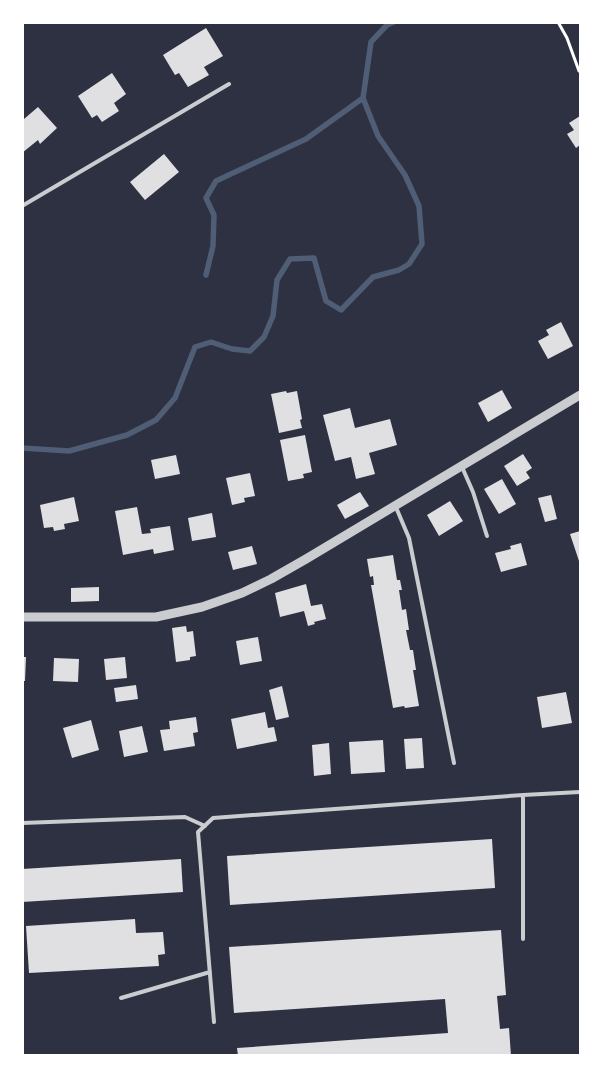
<svg xmlns="http://www.w3.org/2000/svg" width="603" height="1078" font-family="'Work Sans',sans-serif">
<style>
.lines{fill:none;stroke-linecap:round;stroke-linejoin:round}
.stream{stroke:#4f5d75;stroke-width:5.5}
.building{fill:#e0e0e3}
.path{stroke:#fff;stroke-width:3}
.service{stroke:#caccd0;stroke-width:4}
.tertiary{stroke:#caccd0;stroke-width:9}
</style>
<rect width="100%" height="100%" fill="#2d3142"/>
<g class="lines">
<path class="stream" d="M206,275L213,246L214,215L206,198L216,181L306,139L363,98
M22,448L69,451L127,435L156,420L175,398L195,347L211,342L232,349L250,351L264,337L273,316L277,280L290,259L314,258L326,301L341,310L373,277L399,270L409,264L422,244L419,206L405,175L378,136L363,98L371,42L387,25L394,22"/>
</g>
<path class="building" d="M206,28L223,56L204,67L209,75L188,87L179,73L175,75L163,55Z
M112,73L126,94L114,103L119,111L102,122L97,115L92,118L78,96Z
M38,107L57,128L40,144L38,140L22,153V117L24,119Z
M580,116V145L576,148L567,134L574,130L569,123Z
M164,154L179,172L145,200L130,182Z
M561,322L573,346L548,359L538,341L549,335L546,330Z
M502,390L512,408L488,422L478,403Z
M286,391L287,393L297,391L302,419L300,420L302,428L279,433L271,394Z
M350,408L355,428L390,419L397,445L369,453L375,474L356,479L351,457L335,461L323,415Z
M305,435L312,472L303,474L304,478L288,481L280,440Z
M523,454L532,468L526,472L530,478L517,486L504,466Z
M176,455L180,474L155,479L151,460Z
M250,473L255,496L244,498L245,502L232,505L226,478Z
M502,479L516,504L499,514L484,489Z
M360,492L369,506L345,519L337,505Z
M551,495L557,519L545,522L538,498Z
M74,497L79,521L64,524L65,529L54,531L53,527L44,528L40,505Z
M450,501L463,521L439,536L427,515Z
M137,507L142,534L151,533L150,529L170,526L174,550L154,554L153,549L123,555L115,511Z
M212,513L216,537L192,541L188,518Z
M580,531V564L570,534Z
M521,543L527,565L501,572L495,553L511,549L510,546Z
M252,546L257,564L233,570L228,552Z
M393,555L397,580H400L402,590H399L402,610L406,609L409,630H406L410,650H413L416,670H413L419,706L405,708L404,706L393,708L371,585H374L373,576L370,577L367,559Z
M306,584L311,606L322,604L326,619L314,622L315,624L308,626L304,611L280,617L275,593Z
M99,587V601L71,602V588Z
M186,626L187,632L193,631L196,656L190,657V660L176,662L172,628Z
M258,637L262,661L240,665L236,641Z
M22,657H26L25,681H22Z
M125,657L127,678L106,680L104,659Z
M54,658L79,659L78,682L53,681Z
M136,685L138,699L116,702L114,688Z
M282,686L289,717L276,720L269,690Z
M566,692L572,723L542,728L537,697Z
M265,712L268,728L274,727L277,741L237,749L231,719Z
M196,717L198,732L193,733L195,746L164,751L160,730L170,729L169,721Z
M91,720L99,750L72,758L63,728Z
M142,726L148,752L124,757L119,731Z
M422,738L424,768L406,769L404,739Z
M383,740L385,772L351,774L349,742Z
M329,743L331,774L314,776L312,745Z
M492,839L495,888L230,905L227,856Z
M181,859L183,892L22,902V869Z
M135,919L136,933L163,932L165,954L158,955L159,966L29,973L26,926Z
M501,930L506,995L497,996L500,1029L509,1028L511,1056H238L237,1048L448,1033L445,999L234,1013L229,947Z"/>
<g class="lines">
<path class="path" d="M558,22L567,38L579,71"/>
<path class="service" d="M22,206L229,84
M462,467L473,492L487,536
M395,505L409,538L454,763
M22,823L185,817L205,826
M523,939V795L580,792
M121,998L210,972
M214,1022L198,832L213,818L523,795"/>
<path class="tertiary" d="M22,617H156L202,607L242,593L271,579L306,559L580,395"/>
</g>
<rect width="603" height="1078" fill="none" stroke="#ffffff" stroke-width="48"/>
</svg>
